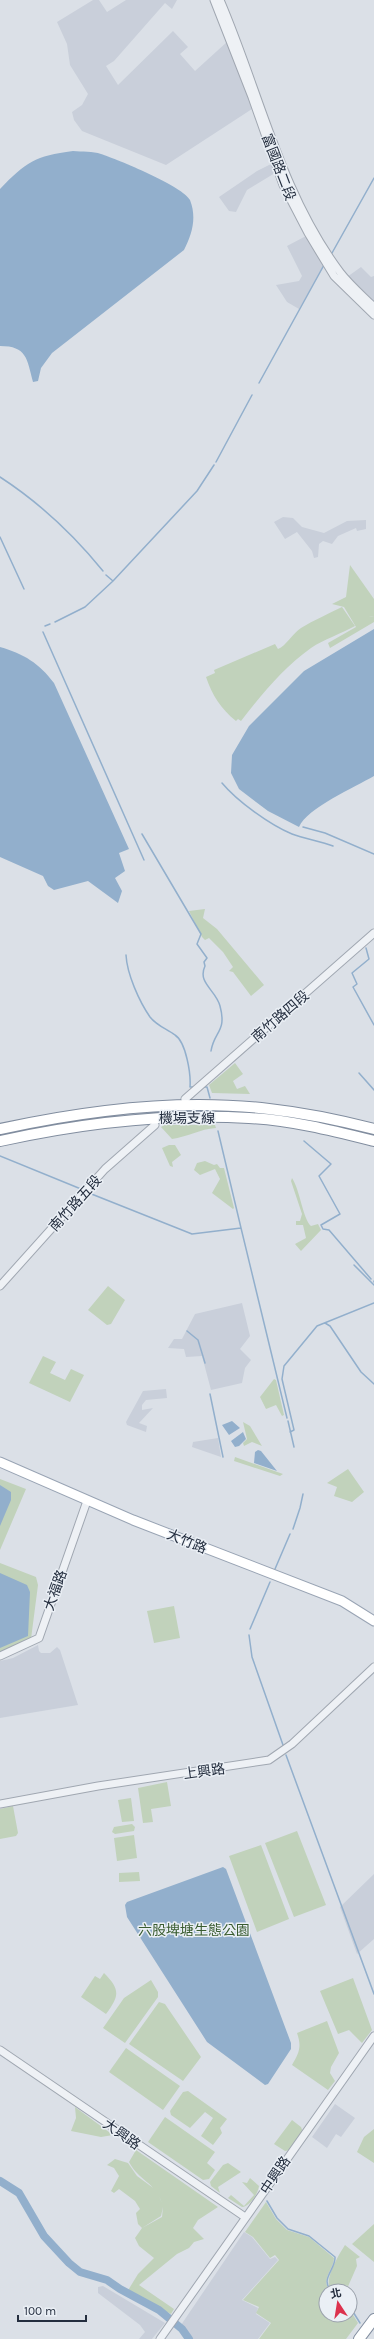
<svg xmlns="http://www.w3.org/2000/svg" width="374" height="2339" font-family="Karla,'Noto Sans TC',sans-serif">
<style>
.built{fill:#c9cfda}
.green{fill:#c1d2bb}
.water{fill:#92afcc}
.lines{fill:none;stroke-linecap:round;stroke-linejoin:round}
.stream{stroke:#92afcc;stroke-width:1.5}
.river{stroke:#92afcc;stroke-width:8}
.minor-casing{stroke:#a0a7b1;stroke-width:9}
.major-casing{stroke:#99a4b4;stroke-width:11}
.highway-casing{stroke:#818d9f;stroke-width:12}
.minor{stroke:#eef1f5;stroke-width:7}
.major{stroke:#fff;stroke-width:9}
.highway{stroke:#fff;stroke-width:10}
.labels{text-anchor:middle;stroke-width:3;stroke-linejoin:round;paint-order:stroke}
.street-label{font-size:14px;fill:#242e3f;stroke:#eaeff5}
.park-label{font-size:14px;fill:#395c30;stroke:#eaeff5}
</style>
<rect width="100%" height="100%" fill="#dbe0e7"/>
<path class="built" d="M93,0H99L107,12L126,0H177L172,9L165,3L114,61L106,66L118,85L173,31L188,47L180,54L195,71L228,41L252,109L166,165L82,131L74,120L72,112L82,105L88,94L70,65L67,44L57,22Z
M271,164L275,173L247,190L236,212L229,211L219,197L257,171Z
M306,236L324,266L299,309L287,302L276,285L299,281L302,276L287,246Z
M361,267L371,277L374,276V303L347,277Z
M283,517L293,518L302,527L324,533L347,521L366,520V529L357,531L356,528L338,536L332,544L323,541L319,544L318,557L314,558L312,551L297,532L285,539L274,522Z
M242,1303L250,1336L240,1349L251,1360L245,1368L242,1383L211,1390L202,1356L186,1357L184,1349L168,1348L174,1339H182L195,1314Z
M166,1389L167,1398L146,1400L142,1405V1410L153,1408L139,1423L147,1426L146,1432L127,1425L126,1422L143,1391Z
M218,1438L221,1457L192,1447L193,1442Z
M38,1645L39,1651L41,1653H50L57,1647L60,1650L78,1705L0,1718V1661L13,1658Z
M374,1874V1939L357,1954L340,1907Z
M335,2104L355,2118L341,2137L336,2134L327,2148L312,2137Z
M244,2232L252,2237L270,2259L275,2257L278,2260L242,2300L258,2308L256,2314L270,2323L258,2339H193L181,2325Z
M103,2286L165,2323L152,2339H139L145,2332L140,2325L98,2293V2287Z"/>
<path class="green" d="M350,565L374,599V616L369,617L374,616V622L330,648L328,643L356,627L344,607L332,604L346,597Z
M342,607L355,626C341,634 324,639 311,648C284,667 261,695 241,721L238,719L236,721C221,709 212,695 206,677L215,673L214,670L275,644L278,649C286,646 293,633 301,628C314,620 328,614 342,607Z
M205,909L203,918L217,929L264,985L251,996L233,972L229,971L233,967L223,952L209,938L205,940L202,937L189,911Z
M235,1063L243,1074L233,1081L237,1089L245,1086L250,1094L212,1093L209,1085Z
M164,1125H215L216,1128C200,1129 187,1137 172,1139L161,1127Z
M169,1145H175L181,1155L172,1162L173,1167L170,1166L162,1148Z
M205,1161L214,1165L217,1164L220,1168H224L234,1208L233,1209L212,1193L220,1179L215,1169L200,1175L194,1170L197,1163Z
M292,1178C300,1190 303,1219 311,1226L318,1224L321,1230L301,1251L295,1244L306,1238L303,1225H296V1221H300L302,1214L291,1181Z
M108,1286L125,1300L111,1324L107,1325L88,1310Z
M43,1356L56,1362L50,1373L65,1380L71,1369L84,1375L70,1402L29,1383Z
M274,1379L276,1380L284,1415L282,1416L276,1405L266,1409L260,1397Z
M243,1422L250,1426L262,1446L252,1442L244,1446L243,1443L247,1439Z
M235,1457L283,1474L280,1476L234,1461Z
M348,1469L364,1492L352,1502L334,1496L337,1487L327,1483Z
M0,1479L26,1489L0,1550Z
M0,1563L36,1577L38,1585L31,1639L0,1652Z
M174,1606L180,1638L154,1643L147,1611Z
M167,1782L171,1806L151,1809L153,1822L143,1823L138,1788Z
M131,1798L134,1821L122,1822L118,1800Z
M13,1806L18,1833L16,1836L0,1839V1809Z
M132,1824L135,1827L134,1831L115,1834L112,1832L114,1827Z
M297,1831L326,1905L294,1917L265,1843Z
M134,1835L137,1858L117,1861L114,1838Z
M261,1845L289,1919L257,1932L229,1856Z
M139,1872L140,1881L119,1882V1873Z
M104,1973C121,1990 119,1996 106,2014L81,1997L95,1976L100,1979Z
M353,1978L372,2030L362,2043L349,2030L338,2034L320,1991Z
M151,1980L158,1992V1997L125,2043L103,2028L124,1998Z
M159,2002L165,2004L201,2057L183,2081L129,2044Z
M327,2021L339,2053L331,2067L330,2073L335,2081L328,2090L292,2065C299,2053 302,2047 297,2033Z
M126,2048L180,2086L163,2110L109,2072Z
M188,2091L227,2119L220,2128L222,2133L213,2145L201,2136L213,2118L205,2112L190,2128L171,2115L170,2111L183,2092Z
M75,2107L113,2135L101,2137L71,2131L76,2118Z
M165,2117L215,2152L207,2163L215,2170L209,2179L203,2180L148,2142Z
M292,2120L301,2127L303,2132L291,2150L285,2151L274,2144Z
M374,2129V2163L357,2152L364,2137Z
M136,2150L218,2207L198,2220L193,2228L204,2239L194,2242L189,2248L177,2254L139,2285L174,2309L171,2314L127,2292L138,2274L154,2258L139,2246L135,2238L142,2228L162,2217L163,2207L161,2216L142,2228L138,2224L136,2213L140,2209L135,2201L119,2189L114,2193L111,2191L119,2176L114,2168L107,2165L115,2159L128,2163L137,2176L156,2190L162,2203C154,2181 139,2181 129,2162Z
M228,2163L241,2172L218,2187L220,2193L211,2186L210,2182L223,2165Z
M250,2178L259,2186C258,2194 250,2206 242,2207L228,2198L231,2195L244,2206L254,2195L242,2182L247,2183Z
M266,2202L276,2219L287,2230L309,2237L334,2258C334,2269 319,2281 331,2291H326V2315H350V2310L358,2323L346,2339H259L271,2323L256,2313L259,2307L243,2300L279,2260L275,2255L270,2258L253,2237L245,2232Z
M374,2224V2262L352,2244Z
M345,2245L360,2257L356,2259L357,2266L346,2291C342,2291 336,2292 333,2291C320,2285 340,2253 345,2245Z"/>
<path class="water" d="M73,151C82,152 93,151 101,154C117,159 184,187 190,200C197,218 192,234 184,250L52,353L41,368L38,381L33,382C27,359 27,346 0,346V189C26,162 35,156 73,151Z
M374,629V776C355,787 307,808 299,827L268,811L239,789L231,773L232,755L249,726L304,671Z
M0,647C24,654 39,663 54,683L129,849L119,853L125,871L115,878L122,891L118,903L88,881L54,890L48,886L43,876L0,857Z
M232,1421L240,1428L229,1435L222,1425Z
M243,1432L246,1439L239,1446L235,1447L231,1441Z
M258,1450L261,1451L277,1471L254,1463L255,1452Z
M0,1485L11,1492V1500L0,1526Z
M0,1573L27,1585L30,1592L28,1636L0,1648Z
M223,1867L226,1869L291,2043V2049L268,2084L265,2085L207,2042L127,1917L125,1905L127,1902Z"/>
<g class="lines">
<path class="stream" d="M332,253L374,178
M259,383L324,265
M216,462L252,395
M0,477C40,503 73,534 103,571
M0,537L24,589
M106,575L113,581
M55,622L85,607L113,581L197,491L214,465
M45,626L50,624
M43,632L144,860
M222,783C237,801 270,825 292,834C305,839 320,841 333,846
M303,827L325,833L374,854
M142,834L201,934L197,944L207,958L204,962L205,966C197,983 216,990 220,1006C227,1032 214,1031 211,1051
M366,948L369,959L352,973L357,984L353,987L374,1025
M126,955C127,974 139,1001 150,1017C157,1026 167,1029 175,1035C186,1042 191,1074 190,1087H193
M359,1073L374,1090
M204,1087H207L210,1098
M304,1141L331,1164L319,1176L340,1214L321,1225L323,1229L329,1230L371,1279
M0,1156L81,1189
M89,1193L192,1234L241,1228L218,1131
M241,1228L287,1418
M354,1265L374,1285
M374,1281V1282
M325,1323L330,1326L361,1372L374,1384
M187,1331L198,1340L205,1363
M210,1394L223,1457
M288,1421L294,1447
M290,1432L294,1430L282,1379L284,1366L317,1326L374,1303
M293,1529L300,1508L303,1494
M275,1569L290,1534
M250,1629L270,1582
M249,1635L252,1657L283,1745
M286,1755L374,1994
M267,2201L277,2218L288,2229L309,2236L335,2257C336,2269 319,2280 332,2291
M350,2307L360,2323"/>
<path class="river" d="M0,2181L19,2193L44,2236L69,2263L80,2272L107,2280L120,2289L159,2310L182,2329L189,2339"/>
<defs>
<path id="minor" d="M214,0L252,97L283,185L308,233L334,276L374,315
M220,0C259,90 280,192 340,272C350,285 363,296 374,307
M185,1099L374,933
M0,1286L105,1169L155,1125
M0,1656L39,1638L87,1501
M0,1804L98,1786L269,1760L292,1744L374,1667
M0,2050L245,2217
M160,2339L374,2036"/>
<path id="major" d="M0,1462L133,1520L342,1601L374,1621"/>
<path id="highway" d="M0,1129C87,1110 180,1098 269,1109C305,1113 339,1120 374,1129
M0,1141C82,1123 166,1113 249,1118C291,1120 334,1131 374,1141
M359,2339L374,2319"/>
</defs>
<use href="#minor" class="minor-casing"/>
<use href="#major" class="major-casing"/>
<use href="#highway" class="highway-casing"/>
<use href="#minor" class="minor"/>
<use href="#major" class="major"/>
<use href="#highway" class="highway"/>
</g>
<g class="labels">
<g class="street-label">
<text transform="translate(279 167) rotate(69)" y="5">富國路二段</text>
<text transform="translate(280 1016) rotate(-41)" y="5">南竹路四段</text>
<text x="187" y="1123">機場支線</text>
<text transform="translate(75 1203) rotate(-48)" y="5">南竹路五段</text>
<text transform="translate(187 1541) rotate(22)" y="5">大竹路</text>
<text transform="translate(55 1590) rotate(-70)" y="5">大福路</text>
<text transform="translate(204 1771) rotate(-8)" y="5">上興路</text>
<text transform="translate(122 2134) rotate(35)" y="5">大興路</text>
<text transform="translate(275 2175) rotate(-56)" y="5">中興路</text>
</g>
<g class="park-label">
<text x="194" y="1935">六股埤塘生態公園</text>
</g>
</g>
<g transform="translate(338 2303) rotate(348)"><circle r="19" fill="#eaeff5" stroke="#9ba2ac"/>
<path d="M0-3L7 15L0 10L-7 15Z" fill="#dc314d"/>
<text y="-6" font-size="11" font-weight="bold" text-anchor="middle" fill="#242e3f">北</text>
</g>
<path d="M18 2315v6h68v-6" fill="none" stroke="#242e3f" stroke-width="2"/>
<text x="24" y="2315" font-size="12" fill="#242e3f" stroke="#eaeff5" stroke-width="3" paint-order="stroke">100 m</text>
</svg>
